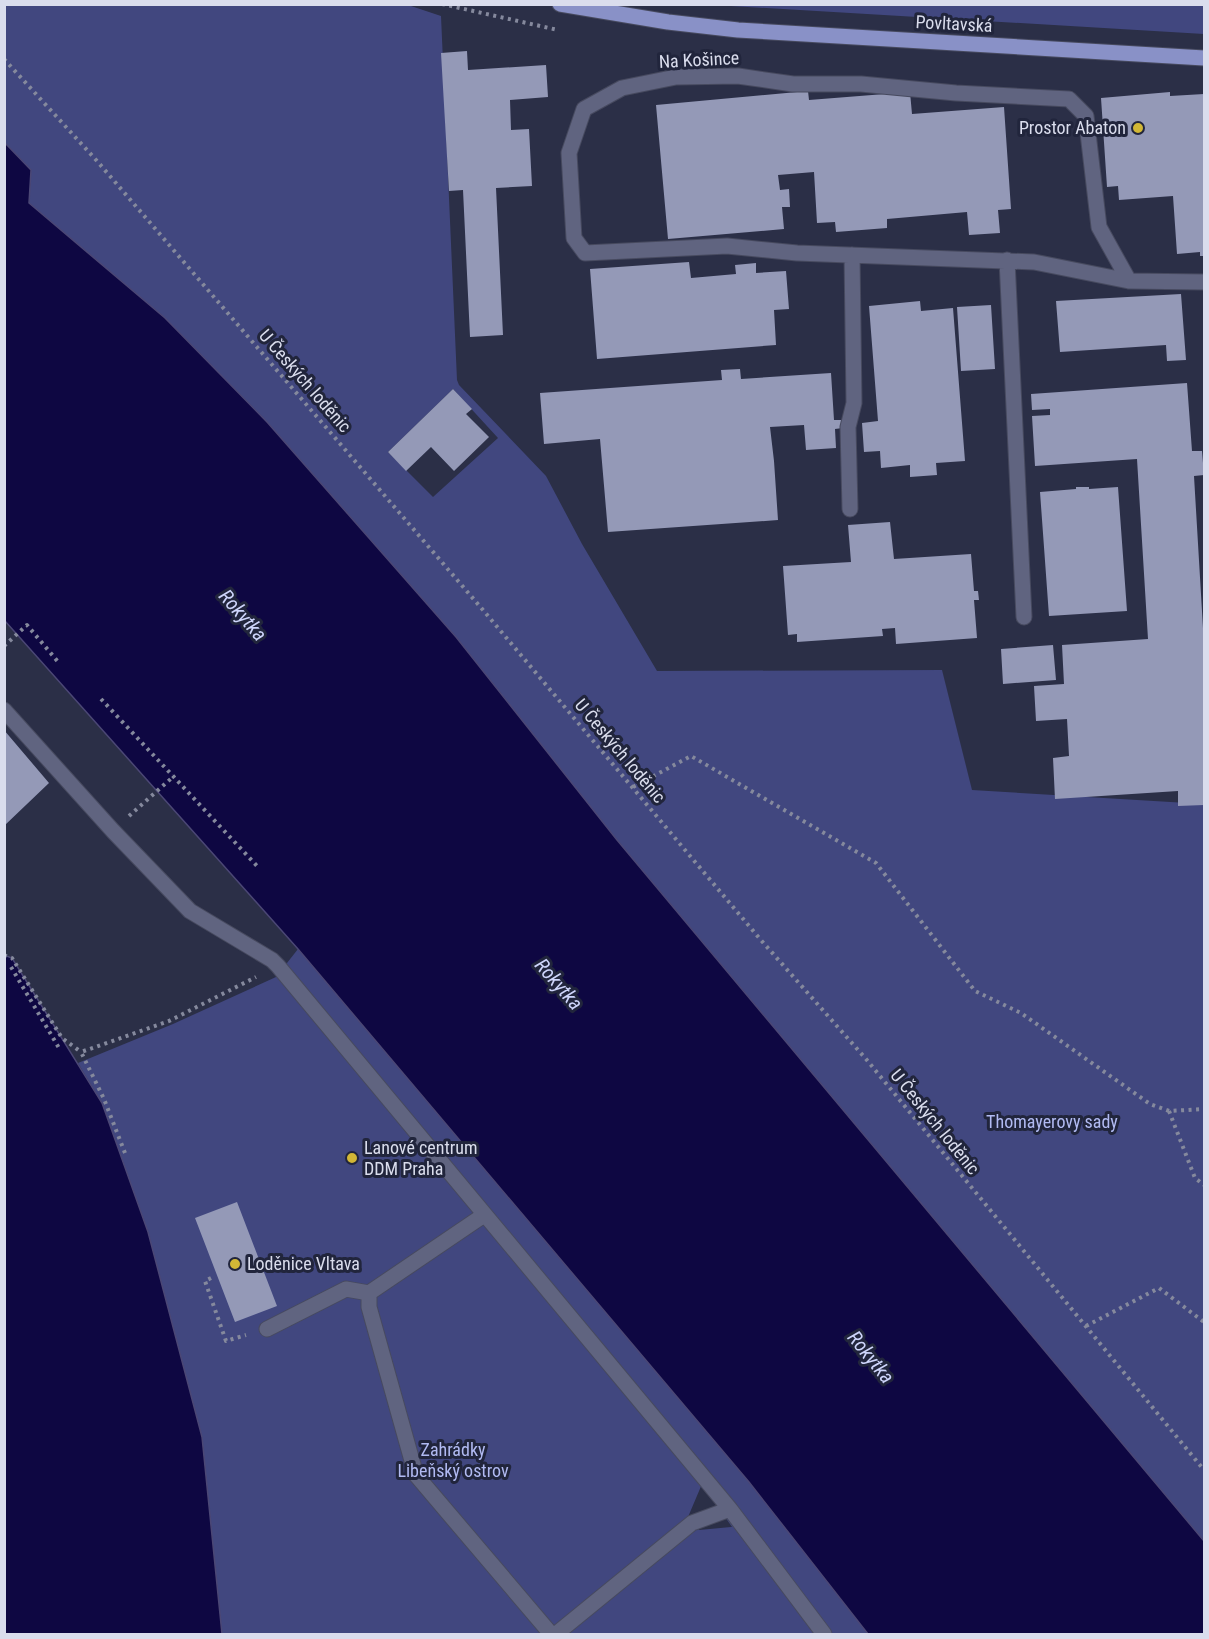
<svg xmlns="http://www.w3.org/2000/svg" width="1209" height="1639" font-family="'Roboto Condensed',sans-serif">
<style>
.green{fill:#41477f;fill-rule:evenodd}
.water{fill:#0e0742;stroke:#4b4775;stroke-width:1.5}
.building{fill:#9499b7}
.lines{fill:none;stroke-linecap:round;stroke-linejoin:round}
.minor-casing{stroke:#474a5f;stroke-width:17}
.major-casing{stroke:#474a5f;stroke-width:17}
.path{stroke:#85899d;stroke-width:4;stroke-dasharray:3 4.5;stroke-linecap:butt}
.minor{stroke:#606480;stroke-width:15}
.major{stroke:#8991c7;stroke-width:15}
.poi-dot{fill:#d2b736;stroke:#21253c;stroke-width:2}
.labels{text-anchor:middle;stroke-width:6;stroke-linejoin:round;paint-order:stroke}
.street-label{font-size:18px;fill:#dadded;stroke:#21253c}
.poi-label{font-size:18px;fill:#dadded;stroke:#21253c;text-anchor:start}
.park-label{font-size:18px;fill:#b1baf2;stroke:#21253c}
.water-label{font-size:20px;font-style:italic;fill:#ced5fb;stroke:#21253c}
</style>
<rect width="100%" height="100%" fill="#2b2f47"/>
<path class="green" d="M405,4L441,16L457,380L459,385L546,476L582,544L657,671L942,670L972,790L1204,804V1541L617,840L456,637L267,422L165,318L29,203L31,170L5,143L4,5ZM453,389L498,438L433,497L388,452Z
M1158,4L1204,6V34L714,5Z
M298,949L749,1482L868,1634H220L102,1103L78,1063L173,1024L276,977ZM702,1484L732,1527H731L699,1530L688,1517Z"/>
<path class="water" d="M5,143L31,170L29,203L165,318L267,422L456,637L617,840L1204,1541V1634H868L749,1482L298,949L5,621Z
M4,955L12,958L102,1103L148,1232L202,1437L222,1634H5Z"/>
<path class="building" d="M467,51L468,70L546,65L548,97L510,100L511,130L529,129L532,186L496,188L503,335L470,337L463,190L449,191L441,53Z
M808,91L809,100L910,92L912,114L1004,107L1011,209L998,210L1000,233L969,235L967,212L887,219V228L836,232L835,222L817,223L814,172L778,175L780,190L789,189L790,207H782L784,229L668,239L656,105Z
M1170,92V96L1204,94V256H1200V252L1177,254L1173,196L1119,200L1118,186L1107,187L1101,98Z
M689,262L691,278L736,274L735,265L756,263V273L786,271L789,309L774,310L776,345L597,359L590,269Z
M1181,294L1186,360L1167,361L1166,345L1060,352L1056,301Z
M920,301L921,311L953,308L965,461L936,463L937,475L910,477V465L881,468L880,451L864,452L862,423L878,421L869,306Z
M991,305L995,369L961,371L957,307Z
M740,369L741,379L831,373L834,420H842L843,428L835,429L836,448L806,450L804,425L770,427L774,461L778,520L608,532L600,439L544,444L540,393L722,380L721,370Z
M1187,383L1192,451H1202L1204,475L1194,476L1204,645V805L1178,806V791L1055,799L1053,758L1069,756L1067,719L1036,721L1034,686L1064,684L1062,645L1148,639L1137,459L1035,466L1032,416L1050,415V409L1032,410L1031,394Z
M453,389L472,409L466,414L489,437L454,471L431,447L406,471L388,452Z
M1076,487H1089V489L1118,487L1127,611L1049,616L1040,492L1076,489Z
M890,522L894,559L971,554L974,591H978L979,600H974L977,638L896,644L895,628L882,629L883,636L797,642V634L788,635L783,566L851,562L848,525Z
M1053,645L1056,680L1003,684L1001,649Z
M4,730L49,783L4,826Z
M237,1202L277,1306L235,1322L195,1218Z"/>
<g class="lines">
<defs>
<path id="minor" d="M1007,260L1024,617
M1129,281L1099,227L1086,116L1069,99L956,93L861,84H793L738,76L676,77L622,88L584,109L569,153L574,238L585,253L727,246L797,253L1034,262L1129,281L1204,282
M850,509L848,427L854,403L852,255
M4,710L113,831L190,911L272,960L278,966L730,1509L824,1634
M484,1215L369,1293V1307L416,1475L551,1634
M267,1329L346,1289L369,1293
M556,1634L692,1523L730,1509"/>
<path id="major" d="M560,4L668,22L738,30L1204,58"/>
</defs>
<use href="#minor" class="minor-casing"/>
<use href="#major" class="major-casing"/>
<path class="path" d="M442,4L558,30
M4,59L97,161L483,610L760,939L866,1059L1204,1470
M4,646L27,625L59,663
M101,699L257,866
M633,787L691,756L876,863L975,991L1021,1013L1150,1104L1169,1111L1204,1109
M129,816L174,776
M4,955L12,958L62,1038L81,1052
M11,967L59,1048
M1169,1111L1195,1178L1204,1185
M125,1153L104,1099L81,1052L169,1021L256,977
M211,1278L205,1281L226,1341L246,1335
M1086,1326L1159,1288L1204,1322"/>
<use href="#minor" class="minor"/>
<use href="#major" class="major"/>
</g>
<g class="poi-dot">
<circle cx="1138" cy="128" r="6"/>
<circle cx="352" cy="1158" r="6"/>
<circle cx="235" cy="1264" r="6"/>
</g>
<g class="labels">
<g class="street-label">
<text transform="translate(954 24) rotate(3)" y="6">Povltavská</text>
<text transform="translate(699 60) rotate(-3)" y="6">Na Košince</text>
<text transform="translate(305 381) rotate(49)" y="6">U Českých loděnic</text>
<text transform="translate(620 751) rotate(50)" y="6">U Českých loděnic</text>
<text transform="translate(935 1122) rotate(51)" y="6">U Českých loděnic</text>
</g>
<g class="poi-label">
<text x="1126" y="134" text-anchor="end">Prostor Abaton</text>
<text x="364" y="1154">Lanové centrum<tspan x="364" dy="21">DDM Praha</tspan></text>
<text x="247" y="1270">Loděnice Vltava</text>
</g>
<g class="park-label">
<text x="1052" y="1128">Thomayerovy sady</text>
<text x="453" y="1456">Zahrádky<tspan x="453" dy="21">Libeňský ostrov</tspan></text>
</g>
<g class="water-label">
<text transform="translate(243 615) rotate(49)" y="7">Rokytka</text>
<text transform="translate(559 984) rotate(49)" y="7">Rokytka</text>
<text transform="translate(871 1357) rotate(51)" y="7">Rokytka</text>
</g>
</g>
<rect width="1209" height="1639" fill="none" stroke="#dadded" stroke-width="12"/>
</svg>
